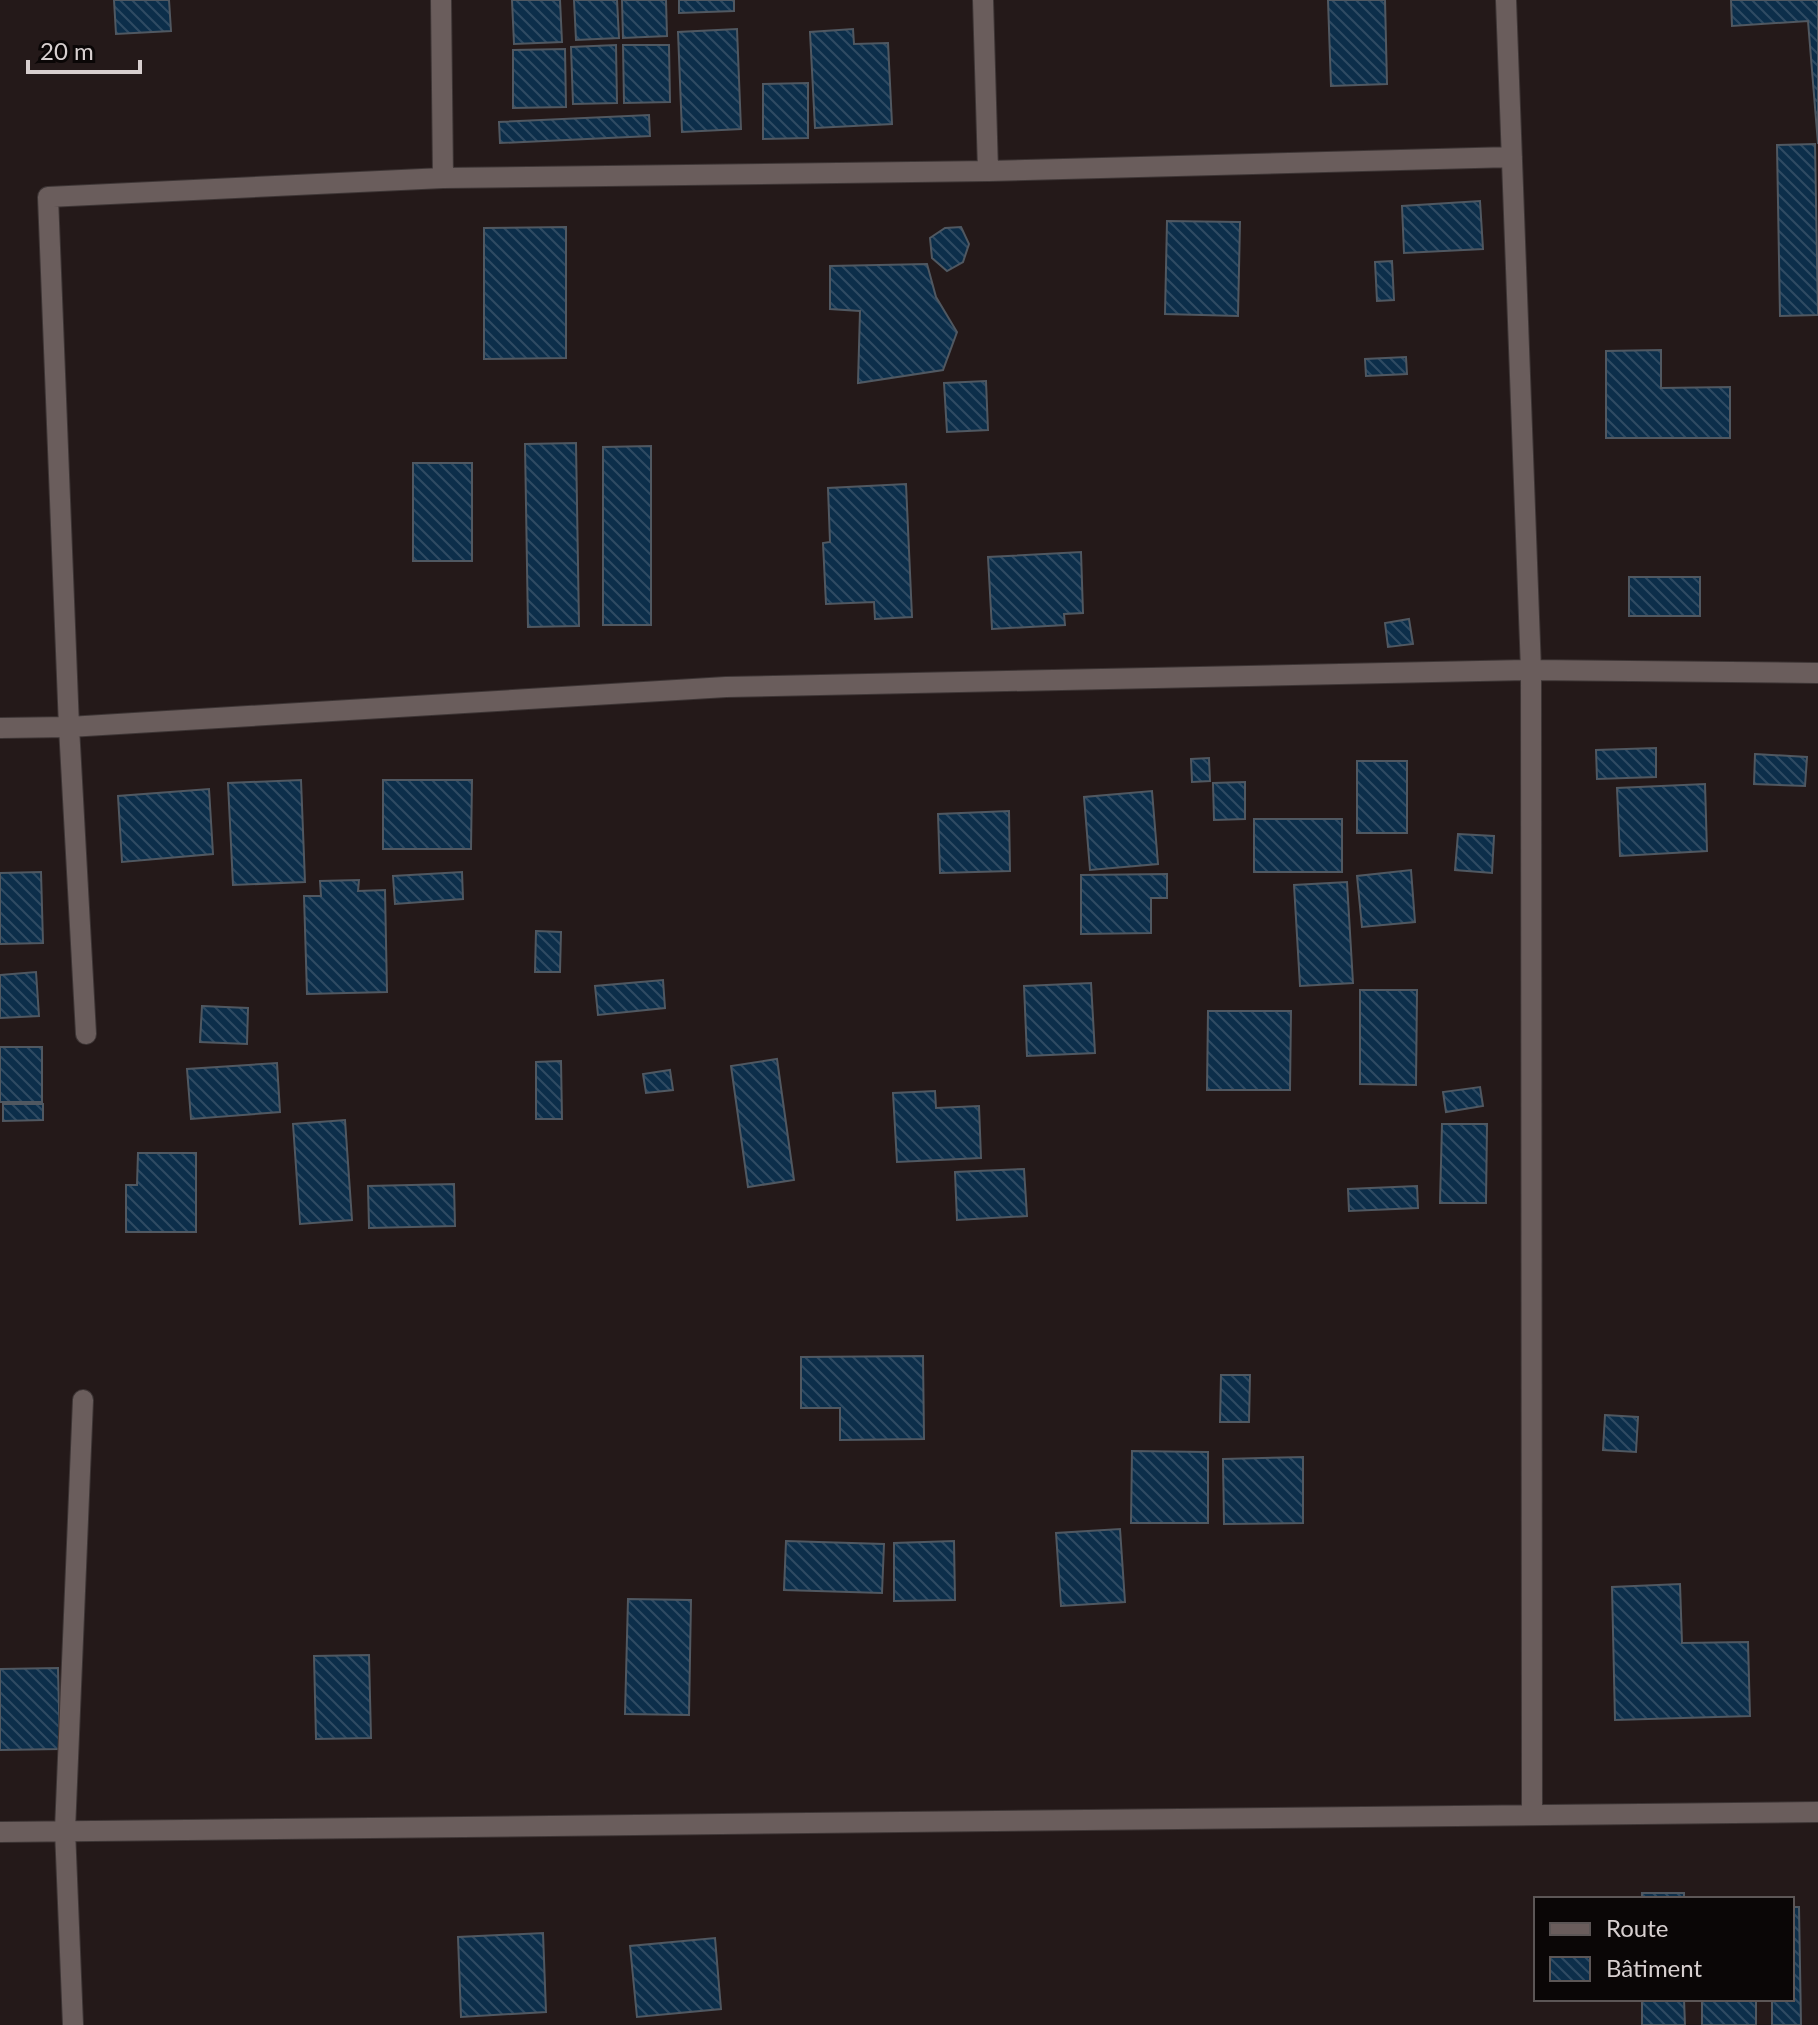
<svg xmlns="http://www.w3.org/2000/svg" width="1818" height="2025" font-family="Lato,sans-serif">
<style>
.building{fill:url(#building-back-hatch);stroke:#505861;stroke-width:2}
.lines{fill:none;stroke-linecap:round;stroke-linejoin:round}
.minor-casing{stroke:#3d3535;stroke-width:22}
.minor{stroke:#6a5d5c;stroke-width:20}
</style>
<defs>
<pattern id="building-back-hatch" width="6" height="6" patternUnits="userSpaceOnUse" patternTransform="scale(2)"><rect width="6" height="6" fill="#0c2e4a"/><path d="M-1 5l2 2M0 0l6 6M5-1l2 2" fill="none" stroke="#2f4b63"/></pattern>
</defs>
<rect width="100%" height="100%" fill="#241919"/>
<path class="building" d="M114,0H169L171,31L116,34Z
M512,0H560L562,42L514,44Z
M574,0H617L619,38L576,40Z
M622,0H666L667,36L623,38Z
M679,0H734V11L679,13Z
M1328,0H1385L1387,84L1331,86Z
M1731,0H1818V144L1808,21L1732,26Z
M737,29L741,129L682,132L678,32Z
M853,29L854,44L888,43L892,124L815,128L810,32Z
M616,45L617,103L573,104L571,47Z
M623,45H669L670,102L624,103Z
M565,49L566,107L513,108V50Z
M808,83V138L763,139V84Z
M649,115L650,136L500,143L499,122Z
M1815,144L1818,315L1780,316L1777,145Z
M1480,201L1483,249L1404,253L1402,206Z
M1167,221L1240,222L1238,316L1165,314Z
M566,227V358L484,359V228Z
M961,227L969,244L963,262L947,271L932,258L930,238L945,228Z
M1392,261L1394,300L1377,301L1375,262Z
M927,264L936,297L957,332L943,370L858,383L860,311L830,309V266Z
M1661,350V388L1730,387V438H1606V351Z
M1406,357L1407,374L1366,376L1365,359Z
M986,381L988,430L947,432L944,383Z
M576,443L579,626L528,627L525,444Z
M651,446V625H603V447Z
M413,463H472V561H413Z
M906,484L912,617L875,619L874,602L826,604L823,543L830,542L828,488Z
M1081,552L1083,613L1064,614L1065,625L992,629L988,557Z
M1629,577H1700V616H1629Z
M1409,619L1413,644L1388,647L1385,623Z
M1656,748V777L1597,779L1596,750Z
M1755,754L1807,757L1805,786L1754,784Z
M1209,758L1210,781L1192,782L1191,759Z
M1357,761H1407V833H1357Z
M301,780L305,882L233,885L228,783Z
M383,780H472L471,849H383Z
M1245,782V819L1214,820L1213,783Z
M1705,784L1707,851L1620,856L1617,788Z
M209,789L213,854L122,862L118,796Z
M1152,791L1158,864L1090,870L1084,797Z
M1009,811L1010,871L940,873L938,814Z
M1254,819H1342V872H1254Z
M1458,834L1494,836L1492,873L1455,870Z
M1411,870L1415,922L1362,927L1357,876Z
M41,872L43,943L0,944V873Z
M462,872L463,899L395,904L393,876Z
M1167,874V898H1151V933L1081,934V875Z
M359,880L358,891L385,890L387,992L307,994L304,896H321L320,881Z
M1347,882L1353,983L1300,986L1294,885Z
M536,931L561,932L560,972H535Z
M36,972L39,1016L0,1018V975Z
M663,980L665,1008L598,1015L595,986Z
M1091,983L1095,1053L1027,1056L1024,986Z
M1360,990H1417L1416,1085L1360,1084Z
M202,1006L248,1008L247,1044L200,1042Z
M1208,1011H1291L1290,1090H1207Z
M0,1047H42V1102H0Z
M777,1059L794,1180L748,1187L731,1066Z
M561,1061L562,1119H536V1062Z
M277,1063L280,1112L191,1119L187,1069Z
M670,1070L673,1090L646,1093L643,1074Z
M1480,1087L1483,1106L1446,1112L1443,1092Z
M935,1091L936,1108L979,1106L981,1158L897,1162L893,1093Z
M3,1104H43V1120L3,1121Z
M345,1120L352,1220L300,1224L293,1124Z
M1442,1124H1487L1486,1203H1440Z
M138,1153H196V1232H126V1185H137Z
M1024,1169L1027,1216L957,1220L955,1172Z
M454,1184L455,1226L369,1228L368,1186Z
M1417,1186L1418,1208L1349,1211L1348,1189Z
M923,1356L924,1439L840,1440V1408H801V1357Z
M1221,1375H1250L1249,1422H1220Z
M1605,1415L1638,1417L1636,1452L1603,1450Z
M1132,1451L1208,1452V1523H1131Z
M1303,1457V1523L1224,1524L1223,1459Z
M1120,1529L1125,1602L1061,1606L1056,1533Z
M786,1541L884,1544L882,1593L784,1590Z
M954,1541L955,1600L894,1601V1543Z
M1680,1584L1682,1643L1748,1642L1750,1716L1615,1720L1612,1587Z
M628,1599L691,1600L689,1715L625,1714Z
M369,1655L371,1738L316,1739L314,1656Z
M58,1668L60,1749L0,1750V1669Z
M1642,1893H1684V1899H1642Z
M1792,1907H1799L1801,2025H1772V1999H1792Z
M543,1933L546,2012L461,2017L458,1937Z
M715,1938L721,2009L637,2017L630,1946Z
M1642,1999H1684L1685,2025H1642Z
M1702,1999H1756V2025H1702Z"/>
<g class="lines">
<defs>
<path id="minor" d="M441,0L443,178
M983,0L988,171
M1506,0L1531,670L1532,1815
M0,728L69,727L726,687L1531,670L1818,673
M86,1034L69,727L48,197L443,178L988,171L1512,157
M0,1832L1818,1812
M73,2025L65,1830L83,1400"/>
</defs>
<use href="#minor" class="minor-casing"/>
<use href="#minor" class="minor"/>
</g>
<rect x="1534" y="1897" width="260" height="104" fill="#0a0606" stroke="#5c5656" stroke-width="2"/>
<rect x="1550" y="1923" width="40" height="12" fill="#6a5d5c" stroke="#5c5656" stroke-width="2"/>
<text x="1606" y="1937" font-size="24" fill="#d7cfcf">Route</text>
<rect x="1550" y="1957" width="40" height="24" fill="url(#building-back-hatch)" stroke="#5c5656" stroke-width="2"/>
<text x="1606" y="1977" font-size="24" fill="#d7cfcf">Bâtiment</text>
<path d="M28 60v12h112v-12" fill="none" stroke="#d7cfcf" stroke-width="4"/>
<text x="40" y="60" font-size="24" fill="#d7cfcf" stroke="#0a0606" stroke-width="6" paint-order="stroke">20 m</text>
</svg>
